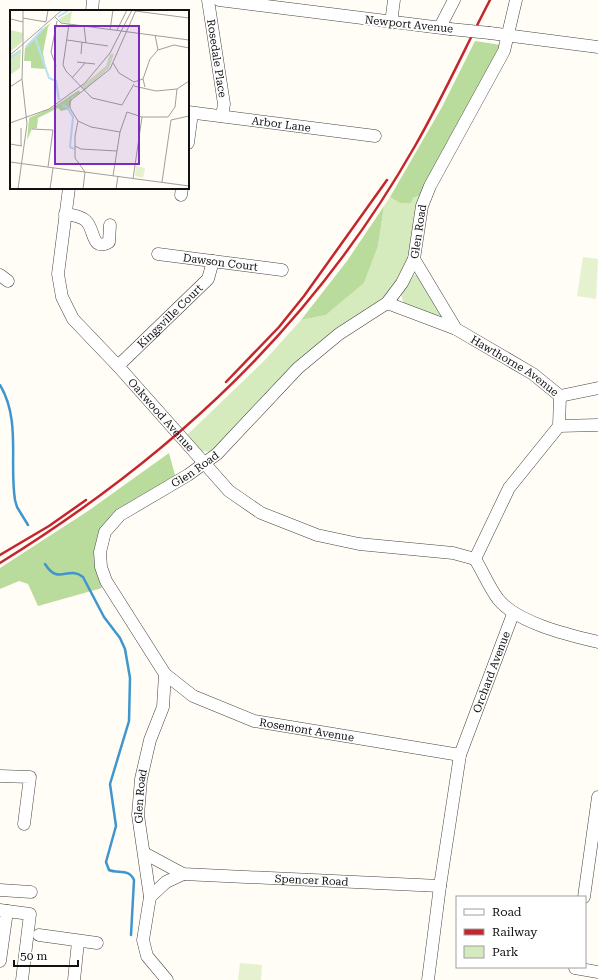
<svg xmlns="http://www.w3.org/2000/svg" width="598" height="980" font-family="'Roboto Serif',serif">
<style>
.green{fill:#d5ebbd}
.forest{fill:#b9dc9c}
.pitch{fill:#e6f2cf}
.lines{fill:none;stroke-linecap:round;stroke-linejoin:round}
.stream{stroke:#3f96cf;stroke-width:2.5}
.minor-casing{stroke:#444;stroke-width:13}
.minor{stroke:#fff;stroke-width:12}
.rail{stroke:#c4262e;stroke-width:2.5}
.minor-bridge-casing{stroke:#444;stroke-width:13;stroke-linecap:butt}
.minor-bridge{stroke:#fff;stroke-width:12}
.labels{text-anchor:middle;stroke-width:4;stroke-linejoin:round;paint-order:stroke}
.street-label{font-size:11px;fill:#111;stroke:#fff}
.inset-river{fill:none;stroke:#b9e0f7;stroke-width:2}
.inset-road{fill:none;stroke:#a09f9a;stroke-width:1}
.view{fill:#7b2cbf;fill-opacity:0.15;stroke:#7b2cbf;stroke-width:2}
.inset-edge{fill:none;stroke:#111;stroke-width:2}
</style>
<rect width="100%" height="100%" fill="#fffdf5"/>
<path class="green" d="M421,195L407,263L386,298L211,452L200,451L187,435L264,361L301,320L326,315L364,283L378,246L384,206L390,197L400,203H410L413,198Z
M414,275H417L444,314L442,319L404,305L401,294Z"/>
<path class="forest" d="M475,41L501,45L421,195L413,198L411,203H400L390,197L442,107Z
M384,206L378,246L364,283L326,315L301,320L347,261Z
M169,453L175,475L118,513L95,566L102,588L38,606L28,584L19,581L0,589V568L88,511Z"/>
<path class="pitch" d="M583,257L598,259L596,299L577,296Z
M240,963L262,965L261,980H238Z"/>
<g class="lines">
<path class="stream" d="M0,385C21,420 9,462 15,500L17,507L28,525
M45,564C59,586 67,565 83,577L104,617L120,638L125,649L130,678L129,721L110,784L116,826L106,862L109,870C118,874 129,868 134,880L131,935"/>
<defs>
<g id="minor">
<path id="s1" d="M208,0L224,104L222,116"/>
<path d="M219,0L450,29"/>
<path d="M92,11L93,0"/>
<path d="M391,23L394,0"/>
<path d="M440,27L454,0"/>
<path d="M490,33L598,47"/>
<path id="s2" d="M188,112L375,136"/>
<path d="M188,143L192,113"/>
<path id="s3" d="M69,188L58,274L62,297L73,319L118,366L229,491L261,513L317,535L359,544L453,553L475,559"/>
<path d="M181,195L182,188"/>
<path d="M65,214C72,215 81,216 86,221C95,229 91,252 109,242L110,225"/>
<path id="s4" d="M158,254L282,270"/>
<path id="s5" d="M414,259L456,329L533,374L560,396L598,388"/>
<path d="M0,275L8,281"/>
<path d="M387,303L456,329"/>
<path id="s6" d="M118,366L208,279L213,261"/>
<path d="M559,426L598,425"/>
<path d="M475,559L509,488L559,426L560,396"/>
<path d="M475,559C483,572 489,587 498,599C517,623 569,635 598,642"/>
<path id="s7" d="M165,674L193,696L254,721L460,755"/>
<path d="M0,776L30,777L24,824"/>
<path id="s8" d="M144,853L183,874L440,886"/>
<path d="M0,890L31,892"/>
<path d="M150,897L166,882L183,874"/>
<path d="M584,897L598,797"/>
<path d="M0,910L7,911L0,961"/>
<path d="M7,911L30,914L22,980"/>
<path d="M39,935L97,943"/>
<path d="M575,968L598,972"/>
<path d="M74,980L78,942"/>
<path id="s9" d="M167,980L147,956L143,940L150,897L138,815L141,779L150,740L163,707L165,674L106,581L101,567L100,552L105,532L120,515L188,475L217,454L298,368L339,334L387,303L402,283L414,259L422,206L430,186L504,51L516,0"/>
<path id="s10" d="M428,980L440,886L460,755L513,614"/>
</g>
</defs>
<use href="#minor" class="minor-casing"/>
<use href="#minor" class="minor"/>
<path class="rail" d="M226,382L279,327L304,296L387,180
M0,555L49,526L86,500
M0,563C174,455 313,325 415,146C442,99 465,48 490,0"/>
<defs>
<path id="minor-bridge" d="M450,29L490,33"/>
</defs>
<use href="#minor-bridge" class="minor-bridge-casing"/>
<use href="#minor-bridge" class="minor-bridge"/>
</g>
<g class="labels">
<g class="street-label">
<text transform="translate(409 24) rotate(6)" y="4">Newport Avenue</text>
<text dy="4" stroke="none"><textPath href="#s1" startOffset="59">Rosedale Place</textPath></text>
<text dy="4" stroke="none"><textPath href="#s2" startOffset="94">Arbor Lane</textPath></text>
<text dy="4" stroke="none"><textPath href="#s9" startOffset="925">Glen Road</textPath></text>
<text dy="4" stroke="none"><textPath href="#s4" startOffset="63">Dawson Court</textPath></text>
<text dy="4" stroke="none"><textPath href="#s6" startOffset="72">Kingsville Court</textPath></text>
<text dy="4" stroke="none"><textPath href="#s5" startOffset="151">Hawthorne Avenue</textPath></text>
<text dy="4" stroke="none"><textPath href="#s3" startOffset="265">Oakwood Avenue</textPath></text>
<text dy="4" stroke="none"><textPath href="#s9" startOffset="590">Glen Road</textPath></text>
<text dy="4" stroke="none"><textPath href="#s10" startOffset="316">Orchard Avenue</textPath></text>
<text dy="4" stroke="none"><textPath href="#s7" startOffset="155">Rosemont Avenue</textPath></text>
<text dy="4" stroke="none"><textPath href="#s9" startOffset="193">Glen Road</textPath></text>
<text dy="4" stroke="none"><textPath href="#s8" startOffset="173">Spencer Road</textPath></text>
</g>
</g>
<g transform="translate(10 10)">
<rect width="179" height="179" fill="#fffdf5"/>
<path d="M62,1L60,13L50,12L49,9ZM0,20L13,23L12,32L0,42ZM11,39L10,58L0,65V46ZM100,44H104L99,58L75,80L71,77L96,56Z" fill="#d5ebbd"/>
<path d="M41,13L38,17L33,43L36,59L21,58V51H14L15,38L34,18ZM69,80L70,83L62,88L59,99L51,101L48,98L28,108L27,118L22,119L17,130L19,108L45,96Z" fill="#b9dc9c"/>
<path d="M126,156L135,158L133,168L125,166Z" fill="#e6f2cf"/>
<path class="inset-river" d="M48,7L59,0M25,27L39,68L46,71L49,90M16,37L33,19M0,48L10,41M52,95L57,97L63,107L60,137L64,139"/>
<path class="inset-road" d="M125,1L179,8M44,6L51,13L179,30M13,8L36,12L38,0M1,9L13,12M59,14L53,55L56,61L82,88L112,95M74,16L76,33M100,20L103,0M107,20L117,0M57,30L98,36M148,40L164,35L179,38M71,44L72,32M0,45L13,34V0M67,52L85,54M103,53L109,63L124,72L133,69M46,56L41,42L47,11M62,68L75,53M124,76L146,81L167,79L179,71M0,77L12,69M135,77L133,69L140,49L148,40L145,25M112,95L124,74M117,102L132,107H158M158,107L165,97L167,79M161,110L179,106M68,111L81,117L110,122M0,113L39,99L75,73L100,43L122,0M22,119L43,120L38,157M0,134L12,136M11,136V118M65,136L71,139L107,141M0,152L179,176M75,162L65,148V126L68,111L60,98V91L100,59L126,0M103,166L110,122L117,102M123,169L132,107M152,172L161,110M8,179L17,114L12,69L13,34L52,0M40,179L43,158M73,179L75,162M106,179L108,166"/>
<path class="view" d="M45,16H129V154H45Z"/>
<rect width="179" height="179" class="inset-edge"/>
</g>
<rect x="456" y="896" width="130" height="72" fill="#ffffff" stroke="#a0a0a0"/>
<rect x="464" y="909" width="20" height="6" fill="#ffffff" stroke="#a0a0a0"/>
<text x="492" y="916" font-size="12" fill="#111111">Road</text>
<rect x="464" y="929" width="20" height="6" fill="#c4262e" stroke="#a0a0a0"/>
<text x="492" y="936" font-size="12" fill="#111111">Railway</text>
<rect x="464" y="946" width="20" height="12" fill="#d5ebbd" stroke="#a0a0a0"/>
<text x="492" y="956" font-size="12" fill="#111111">Park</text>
<path d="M14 960v6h64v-6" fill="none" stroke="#111111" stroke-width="2"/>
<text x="20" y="960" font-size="12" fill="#111111" stroke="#ffffff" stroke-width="3" paint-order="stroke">50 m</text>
</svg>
